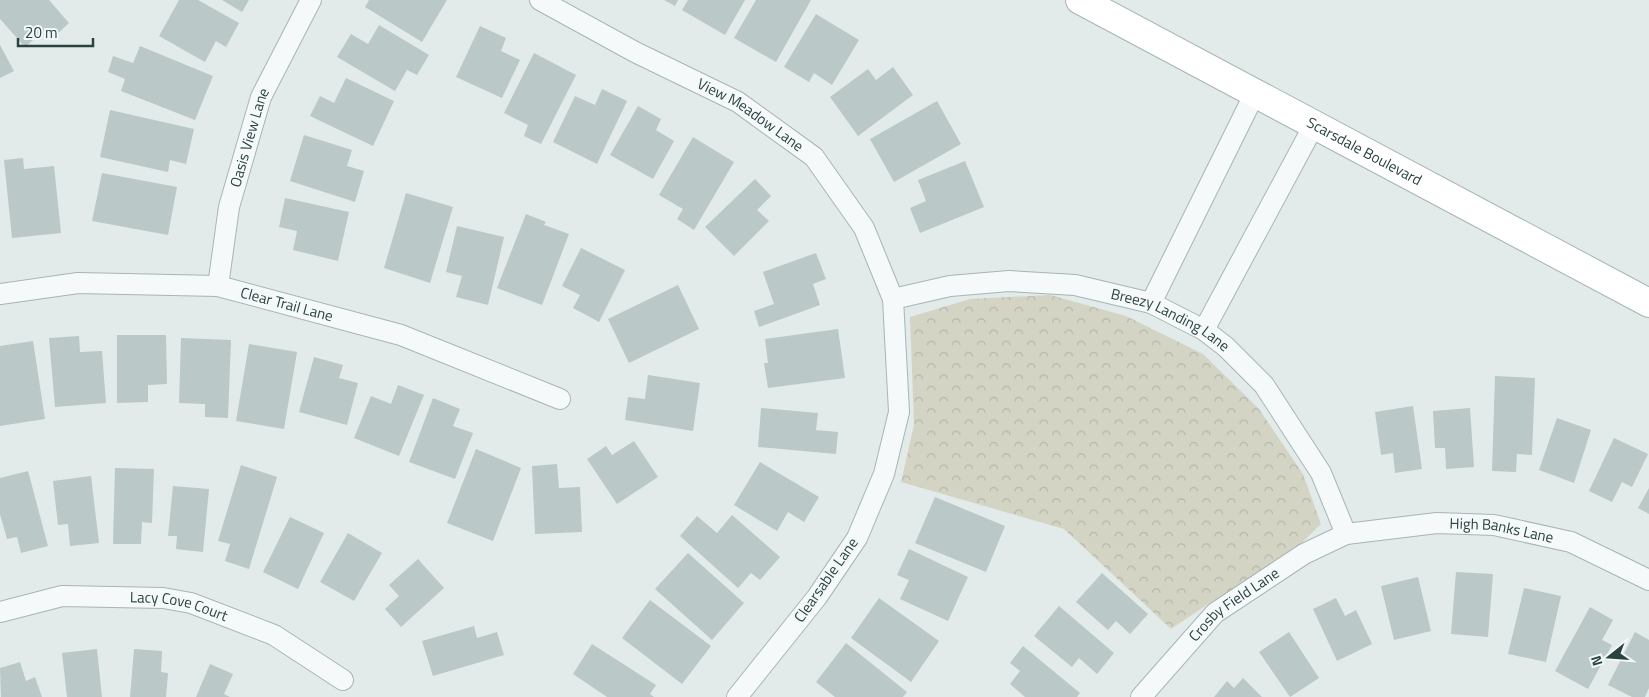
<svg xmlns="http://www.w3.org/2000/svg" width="1649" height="697" font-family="'Titillium Web',sans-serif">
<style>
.forest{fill:url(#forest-crowns)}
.building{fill:#bac8c7}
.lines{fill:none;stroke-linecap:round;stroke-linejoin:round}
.minor-casing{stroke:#a7b5b4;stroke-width:22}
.secondary-casing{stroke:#a7b5b4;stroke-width:30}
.minor{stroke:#f5f9f9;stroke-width:20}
.secondary{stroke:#fff;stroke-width:28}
.labels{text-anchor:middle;stroke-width:4;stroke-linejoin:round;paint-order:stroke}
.street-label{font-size:15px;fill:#2a4342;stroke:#f2f8f7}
</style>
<defs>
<pattern id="forest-crowns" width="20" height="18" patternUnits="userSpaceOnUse" patternTransform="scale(1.25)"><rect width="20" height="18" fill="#d3d4c4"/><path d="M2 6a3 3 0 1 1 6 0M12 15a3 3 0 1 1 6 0" fill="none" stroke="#b5b7aa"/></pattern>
</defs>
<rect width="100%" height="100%" fill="#e2ebea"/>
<path class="forest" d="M1050,295L1126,316L1203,354L1259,409L1303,474L1321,524L1270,574L1211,602L1171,629L1064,529L901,482L914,425L910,317L970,299Z"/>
<path class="building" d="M0,0H49L69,23L55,36L47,28L25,47L0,19Z
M179,0H198L239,23L226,47L216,41L205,62L159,36Z
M222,0H249L242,12Z
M369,0H447L422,42L365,7Z
M664,0H678L675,6Z
M688,0H745L725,35L682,10Z
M756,0H811L776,62L734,38Z
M816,14L859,40L832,85L814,73L809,82L784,67Z
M379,25L429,55L417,75L407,70L395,91L337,57L351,34L368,44Z
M480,26L506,38L501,51L520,60L502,98L456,77Z
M0,45L14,71L0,78Z
M140,46L213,76L195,120L121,91L125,79L108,72L113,56L133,63Z
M534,53L576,75L541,144L524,136L528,125L504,113Z
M893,67L913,95L858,136L830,97L868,69L876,80Z
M346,78L394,101L373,146L310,116L320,96L334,103Z
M602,89L627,101L597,164L553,142L575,96L595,105Z
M937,101L961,144L894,182L870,139Z
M638,106L661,119L656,130L674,141L653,179L610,155Z
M110,110L194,129L186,164L170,160L168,172L100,157Z
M304,135L352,150L347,166L364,171L355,202L290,181Z
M693,137L734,162L694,230L677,219L683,209L659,195Z
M23,158L24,169L54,166L61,233L12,238L4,160Z
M965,161L984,207L920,233L910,208L926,201L918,180Z
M102,173L177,187L168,235L92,221Z
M755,179L771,196L757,210L769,221L734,256L705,227Z
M406,193L453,207L430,283L384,268Z
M285,198L349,212L338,261L293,250L297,231L279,227Z
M526,214L546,222L544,225L569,234L542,305L497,288Z
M457,226L504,237L488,305L456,297L462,276L446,272Z
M581,248L625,270L599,322L573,308L580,295L562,286Z
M816,253L826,279L813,284L820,305L759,327L754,311L774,304L763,272Z
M678,285L699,329L629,363L608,319Z
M838,329L845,378L768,388L764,363H768L765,339Z
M117,335H166L167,384L148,385V402L117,403Z
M79,336L80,352L102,351L106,403L55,407L49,338Z
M181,338L231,340L228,418L205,417V404L179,403Z
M33,341L45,419L0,426V346Z
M249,344L297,352L284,429L236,421Z
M314,357L343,365L339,378L358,383L347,425L299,412Z
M648,375L700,383L693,431L625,420L628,397L645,399Z
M1495,376L1535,378L1532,455L1517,454L1516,472L1492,471Z
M398,385L424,395L399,456L354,438L371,396L391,404Z
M433,398L460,409L453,426L473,433L455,479L409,462Z
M1413,406L1422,469L1395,473L1393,453L1381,455L1375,412Z
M761,408L818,413L816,430L838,432L836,454L758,447Z
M1470,408L1474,467L1446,469L1445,448H1435L1433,411Z
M1557,418L1591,430L1574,483L1539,470Z
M1614,438L1648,454L1632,487L1622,482L1612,502L1589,491Z
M634,441L658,477L617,504L587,459L606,446L612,455Z
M476,449L521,468L493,541L447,523Z
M760,462L819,497L804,522L788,512L777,531L734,505Z
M557,464L559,488L580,487L582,532L535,534L532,466Z
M241,465L277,477L249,569L225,561L230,544L218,541Z
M115,468L154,469L152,523L142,522L141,544H113Z
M28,471L48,546L21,553L17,537L7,539L0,514V478Z
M91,476L99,543L70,546L68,524L58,525L53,481Z
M173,486L209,489L203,552L176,549L177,536H168Z
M1649,488V514L1638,508Z
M935,497L1005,526L986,572L915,543Z
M732,515L780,557L760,580L751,573L738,588L680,536L697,516L717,533Z
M290,517L324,533L298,589L263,572Z
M348,533L382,553L354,601L320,582Z
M909,549L968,577L948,621L900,599L909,580L897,575Z
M688,553L744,603L712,640L655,589Z
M418,559L444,588L401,627L385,609L399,596L389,585Z
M1456,572L1493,574L1488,637L1451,634Z
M1102,573L1148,614L1130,634L1116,621L1108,630L1076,602Z
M1418,577L1431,631L1394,640L1381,586Z
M1524,588L1561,596L1546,662L1508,654Z
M879,598L939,641L911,682L851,638Z
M1336,598L1345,616L1356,610L1372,644L1337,661L1313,609Z
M650,600L711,646L682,684L622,638Z
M1059,606L1114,653L1097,674L1079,658L1072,667L1034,636Z
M1590,607L1613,620L1602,640L1612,645L1588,689L1555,671Z
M474,626L477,638L497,632L504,655L433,676L422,641Z
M1289,632L1319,678L1290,697L1259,652Z
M1635,632L1649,640V688L1645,697H1632L1608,685Z
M846,643L907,692L903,697H835L816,682Z
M592,644L656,685L650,694L654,697H607L573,674Z
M1023,646L1080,693L1077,697H1025L1010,684L1020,671L1010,663Z
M97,649L102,697H67L62,653Z
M134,649L162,651L161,672L168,673L166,697H130Z
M20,662L26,681L35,677L42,697H1L0,668Z
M210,664L233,674L224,694L230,697H196Z
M1243,678L1262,697H1214L1227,681L1234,688Z"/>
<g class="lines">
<defs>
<g id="minor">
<path id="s1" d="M540,0L635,52L738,102L814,157L864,228L893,299L899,412L884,474L857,538L817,597L737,697"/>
<path id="s2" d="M218,286L229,207L261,97L311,0"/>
<path id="s3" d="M0,294L78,283L218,286L401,335L560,399"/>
<path id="s4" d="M893,299L950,286L1009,281L1075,285L1151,303L1204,330L1226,347L1264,385L1321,473L1346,534"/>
<path d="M1151,303L1255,93"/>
<path d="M1204,330L1314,125"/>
<path id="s5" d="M0,612L62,596L163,598L191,603L274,635L343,680"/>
<path id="s6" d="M1141,697L1215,613L1304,554L1346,534L1437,523L1494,525L1571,542L1649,580"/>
</g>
<g id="secondary">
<path id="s7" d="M1080,0L1649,303"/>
</g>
</defs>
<use href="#minor" class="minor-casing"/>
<use href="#secondary" class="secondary-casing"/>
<use href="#minor" class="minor"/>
<use href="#secondary" class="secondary"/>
</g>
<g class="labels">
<g class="street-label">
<text dy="5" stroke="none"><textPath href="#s1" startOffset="240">View Meadow Lane</textPath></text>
<text dy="5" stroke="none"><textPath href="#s2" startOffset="152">Oasis View Lane</textPath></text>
<text dy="5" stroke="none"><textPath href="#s7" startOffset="322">Scarsdale Boulevard</textPath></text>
<text dy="5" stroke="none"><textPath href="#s3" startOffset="290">Clear Trail Lane</textPath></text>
<text dy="5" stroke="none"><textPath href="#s4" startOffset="286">Breezy Landing Lane</textPath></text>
<text dy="5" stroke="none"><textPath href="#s6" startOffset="422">High Banks Lane</textPath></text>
<text transform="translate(826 580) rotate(-55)" y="5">Clearsable Lane</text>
<text dy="5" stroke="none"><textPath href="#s6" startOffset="132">Crosby Field Lane</textPath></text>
<text dy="5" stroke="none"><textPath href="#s5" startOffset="182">Lacy Cove Court</textPath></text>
</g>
</g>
<g transform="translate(1609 657) rotate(253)" stroke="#f2f8f7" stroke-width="4" paint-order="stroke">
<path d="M0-4L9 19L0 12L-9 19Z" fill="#2a4342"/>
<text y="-8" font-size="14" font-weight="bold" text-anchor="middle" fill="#2a4342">N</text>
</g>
<path d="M18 38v8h75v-8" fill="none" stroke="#2a4342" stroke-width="2.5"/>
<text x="25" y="38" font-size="15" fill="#2a4342" stroke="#f2f8f7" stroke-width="4" paint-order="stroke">20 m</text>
</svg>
